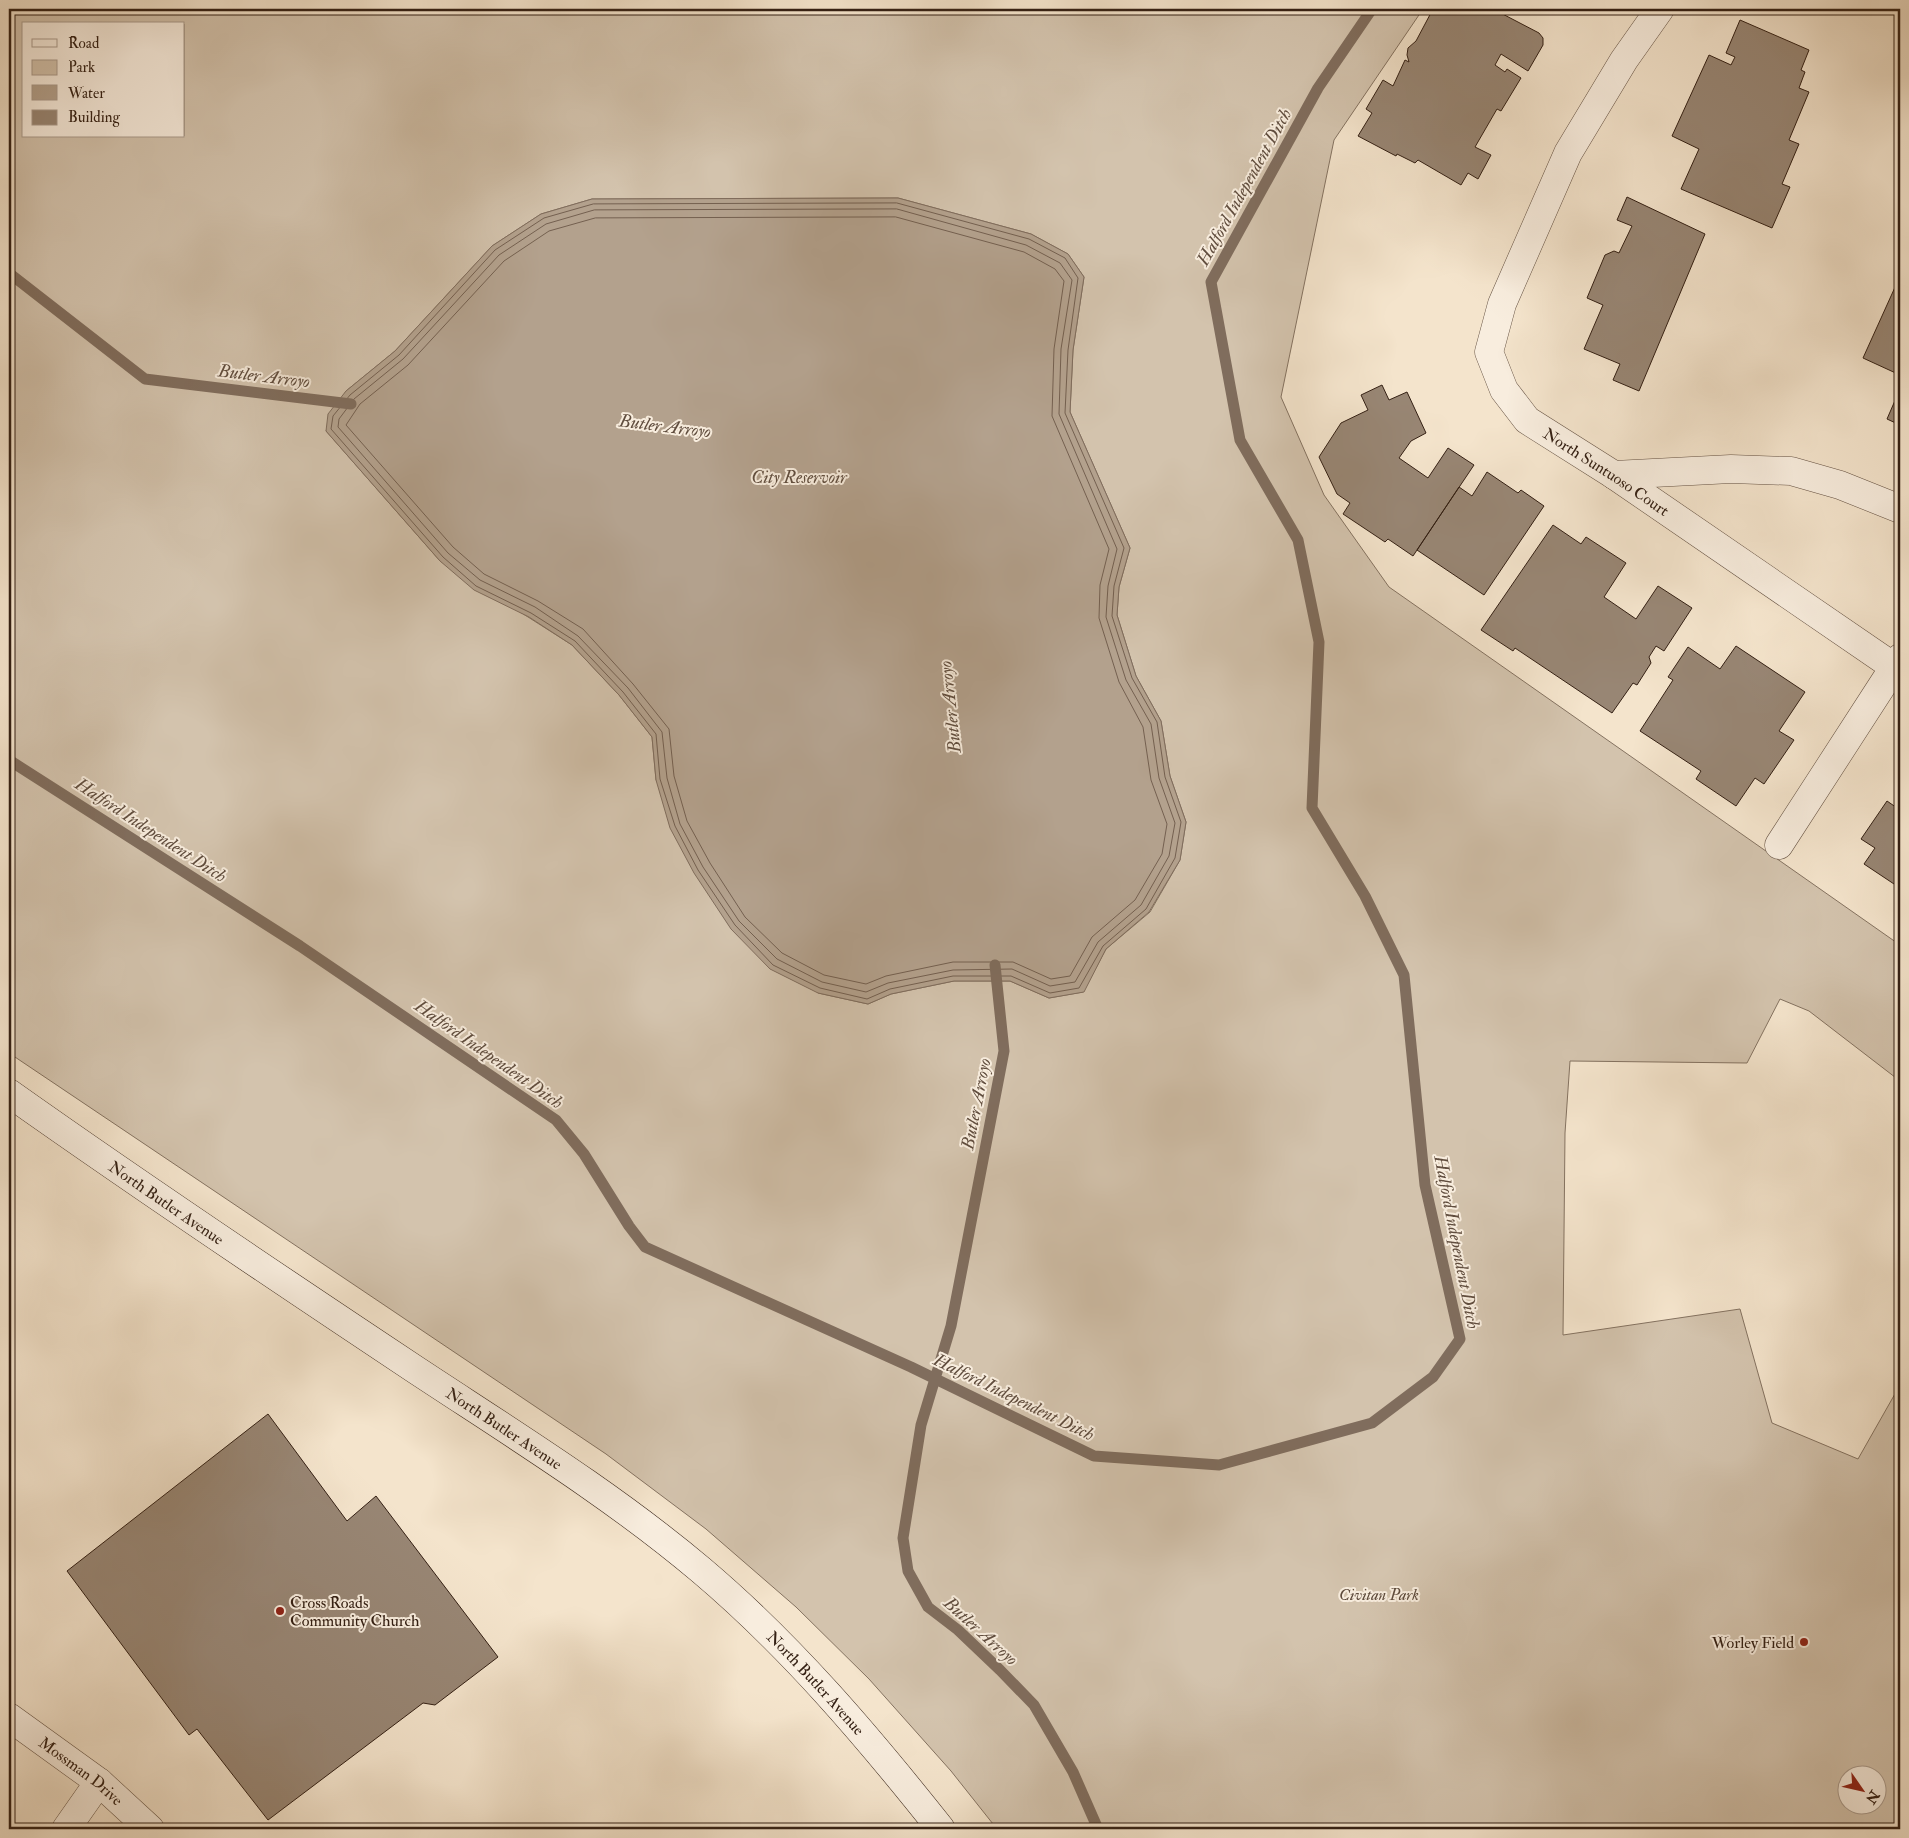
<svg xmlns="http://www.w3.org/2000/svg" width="1909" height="1838" font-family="'IM FELL Double Pica',serif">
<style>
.green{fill:#d3c3ad;stroke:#847260;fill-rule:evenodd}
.water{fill:#b3a18d;stroke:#806d5d}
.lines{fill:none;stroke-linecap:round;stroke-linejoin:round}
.shore{stroke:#746050;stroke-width:1}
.stream{stroke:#806d5d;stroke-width:11}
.building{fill:#988674;stroke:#342014}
.minor-casing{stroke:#645142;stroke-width:29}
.secondary-casing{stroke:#342014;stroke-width:29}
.minor{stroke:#f8edde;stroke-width:28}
.secondary{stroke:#f8edde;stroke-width:28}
.poi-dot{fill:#8f2418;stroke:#f8edde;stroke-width:2}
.labels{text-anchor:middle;stroke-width:4;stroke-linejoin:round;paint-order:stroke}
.street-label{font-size:16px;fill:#342014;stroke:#f8edde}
.park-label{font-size:16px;font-style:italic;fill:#5c493a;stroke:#f8edde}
.poi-label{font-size:16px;fill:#342014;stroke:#f8edde;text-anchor:start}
.water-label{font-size:18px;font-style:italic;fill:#604d3e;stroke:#f8edde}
</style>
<rect width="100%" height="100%" fill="#f4e4cc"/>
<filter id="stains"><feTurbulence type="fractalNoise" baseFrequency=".004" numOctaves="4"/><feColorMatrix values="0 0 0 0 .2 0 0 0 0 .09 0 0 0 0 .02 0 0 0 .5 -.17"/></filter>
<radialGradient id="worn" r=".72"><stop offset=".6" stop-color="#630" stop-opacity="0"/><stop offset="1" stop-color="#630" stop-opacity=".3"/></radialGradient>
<path class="green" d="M9,9H1423L1334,140L1281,397L1324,495L1389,587L1900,945V1081L1809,1011L1780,999L1747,1063L1570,1061L1565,1133L1563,1335L1740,1309L1772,1423L1858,1459L1900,1385V1829H997L951,1771L869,1679L796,1607L706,1529L606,1454L9,1053ZM24,24H184V136H24ZM898,198L1031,234L1068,254L1084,277L1073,350L1070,412L1130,548L1119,587L1117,615L1136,676L1161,721L1170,776L1186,822L1180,860L1150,912L1106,949L1083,992L1049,998L1010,981H954L891,994L868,1004L818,993L656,780L652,737L619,695L572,645L440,561L326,431L346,391L395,351L492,246L541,214L592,199ZM1846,1776H1876V1806H1846Z"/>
<path class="water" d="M898,198L1031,234L1068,254L1084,277L1073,350L1070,412L1130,548L1119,587L1117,615L1136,676L1161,721L1170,776L1186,822L1180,860L1149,912L1106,949L1084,992L1049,998L1010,981H954L891,994L868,1004L818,993L770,969L731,929L694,873L670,828L656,780L652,737L619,695L572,645L529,617L474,590L440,561L326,431L328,414L346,391L395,351L492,246L541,214L592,199Z"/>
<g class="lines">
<path class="shore" d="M897,203L1029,239L1065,258L1078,278L1068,350L1065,413L1124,548L1114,586L1112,616L1132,678L1157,722L1165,777L1181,822L1175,858L1146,909L1103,946L1079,988L1050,993L1011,976H953L890,989L867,999L820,988L773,965L735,925L698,870L675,826L660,779L656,734L623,692L575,641L531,613L476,586L443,557L331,429L333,416L350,395L399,355L495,250L544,218L593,204Z
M897,209L1026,245L1060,263L1072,280L1061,349L1059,414L1117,549L1108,586L1106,617L1126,680L1151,724L1159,778L1175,823L1169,856L1141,905L1098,942L1075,982L1050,986L1012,969L953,970L888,983L866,992L822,982L777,959L739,921L703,867L680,824L667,778L662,732L628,688L578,636L535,607L480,580L448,553L338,427L339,419L354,399L403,359L499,255L546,224L594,210Z
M896,217L1024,252L1055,269L1064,281L1054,349L1052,416L1109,549L1100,585L1099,618L1119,682L1143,727L1151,780L1167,824L1162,854L1135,900L1092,937L1070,976L1051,979L1013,962H953L886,976L866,984L824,975L782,953L745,917L710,863L687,821L674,776L669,729L633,684L583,629L538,601L484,574L453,547L346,425L360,404L408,365L504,261L549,231L595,218Z"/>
<path class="stream" d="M9,273L145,379L351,404
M9,760L300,946L556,1120L584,1154L629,1226L645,1247L911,1367L1094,1456L1219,1465L1372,1423L1433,1377L1460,1339L1425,1185L1404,975L1365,896L1312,808L1319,642L1298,540L1240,440L1211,282L1318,88L1372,9
M995,965L1004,1051L951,1326L921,1425L903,1538L908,1571L928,1607L958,1630L1000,1670L1034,1705L1073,1772L1098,1829"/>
</g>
<path class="building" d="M1433,9H1493L1539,33L1543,38V45L1528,71L1501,54L1495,65L1505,72L1507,69L1521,78L1501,111L1497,109L1475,147L1491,155L1478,179L1468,173L1461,185L1418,160L1415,163L1397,154L1396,156L1358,136L1372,113L1366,109L1383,80L1393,86L1405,60L1409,62L1407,55L1408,48L1416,41Z
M1740,20L1809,50L1801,70L1805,72L1799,88L1809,92L1789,140L1799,144L1782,184L1790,187L1772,228L1681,189L1699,149L1672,136L1709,55L1731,65L1735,57L1726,53Z
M1627,197L1705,234L1639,391L1613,380L1620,364L1584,349L1603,305L1587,298L1605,255L1614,251L1619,253L1632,226L1617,220Z
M1896,285L1900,288V375L1863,358Z
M1382,385L1389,400L1407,392L1426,433L1411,441L1399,458L1428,478L1448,448L1474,465L1413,556L1388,539L1385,542L1343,514L1350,503L1337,494L1319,457L1341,423L1368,410L1361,395Z
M1900,389V425L1887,419Z
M1487,472L1518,493L1521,490L1544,506L1484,595L1417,550L1459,487L1472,496Z
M1553,525L1581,544L1586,537L1626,563L1604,597L1636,619L1658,586L1692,608L1664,651L1656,646L1649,657L1651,663L1637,685L1633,683L1612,713L1515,648L1513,651L1481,630Z
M1736,646L1805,692L1779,731L1794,740L1764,784L1755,778L1736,806L1696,779L1701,771L1640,731L1673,680L1668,677L1688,647L1720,669Z
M1887,801L1900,810V888L1864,864L1875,848L1861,839Z
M268,1414L347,1521L376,1496L498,1657L435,1705L423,1703L268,1820L197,1729L189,1735L67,1571Z"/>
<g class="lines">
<defs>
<g id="minor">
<path id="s1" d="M1660,9L1624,60L1568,153L1502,304L1489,352L1504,390L1527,420L1614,475L1894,667"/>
<path d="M1614,475L1731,469L1791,471L1840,485L1900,509"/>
<path d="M1779,845L1900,658"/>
<path id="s2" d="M9,1717L99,1782L150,1829"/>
<path d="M66,1829L99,1782"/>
</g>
<g id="secondary">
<path id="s3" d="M9,1093C143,1188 279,1279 416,1370C513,1434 612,1495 701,1570C791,1646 868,1737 941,1829"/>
</g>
</defs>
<use href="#minor" class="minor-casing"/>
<use href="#secondary" class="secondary-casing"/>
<use href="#minor" class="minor"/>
<use href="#secondary" class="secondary"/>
</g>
<g class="poi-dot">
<circle cx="280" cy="1611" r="5"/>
<circle cx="1804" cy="1642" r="5"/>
</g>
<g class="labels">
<g class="street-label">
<text dy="6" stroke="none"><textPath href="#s1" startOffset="559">North Suntuoso Court</textPath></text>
<text dy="6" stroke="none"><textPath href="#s3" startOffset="192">North Butler Avenue</textPath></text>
<text dy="6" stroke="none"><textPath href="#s3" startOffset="598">North Butler Avenue</textPath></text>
<text dy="6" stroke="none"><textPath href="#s3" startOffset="1002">North Butler Avenue</textPath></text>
<text dy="6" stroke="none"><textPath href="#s2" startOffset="90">Mossman Drive</textPath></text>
</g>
<g class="park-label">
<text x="1379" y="1600">Civitan Park</text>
</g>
<g class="poi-label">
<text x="290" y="1608">Cross Roads<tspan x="290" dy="18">Community Church</tspan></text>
<text x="1794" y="1648" text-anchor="end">Worley Field</text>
</g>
<g class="water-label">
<text transform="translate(1244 187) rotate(-61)" y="6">Halford Independent Ditch</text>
<text transform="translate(264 376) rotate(7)" y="6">Butler Arroyo</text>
<text transform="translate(665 426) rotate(7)" y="6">Butler Arroyo</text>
<text x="799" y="483">City Reservoir</text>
<text transform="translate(950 707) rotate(-96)" y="6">Butler Arroyo</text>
<text transform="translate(151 830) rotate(33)" y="6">Halford Independent Ditch</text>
<text transform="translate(489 1054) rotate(35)" y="6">Halford Independent Ditch</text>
<text transform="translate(976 1104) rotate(-79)" y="6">Butler Arroyo</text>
<text transform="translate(1457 1242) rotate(79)" y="6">Halford Independent Ditch</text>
<text transform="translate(1014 1397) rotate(26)" y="6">Halford Independent Ditch</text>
<text transform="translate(981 1631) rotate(42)" y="6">Butler Arroyo</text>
</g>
</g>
<rect width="1909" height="1838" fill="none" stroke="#f4e4cc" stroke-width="30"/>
<rect x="10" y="10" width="1889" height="1818" fill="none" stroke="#342014" stroke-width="2.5"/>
<rect x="15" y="15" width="1879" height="1808" fill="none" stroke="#342014"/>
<rect x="22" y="22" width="162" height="115" fill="#f8edde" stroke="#aa9b8d"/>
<rect x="32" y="39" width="25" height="8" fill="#f8edde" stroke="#aa9b8d"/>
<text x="68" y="48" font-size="15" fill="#342014">Road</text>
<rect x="32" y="60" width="25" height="15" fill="#d3c3ad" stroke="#aa9b8d"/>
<text x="68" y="72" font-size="15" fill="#342014">Park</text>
<rect x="32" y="85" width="25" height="15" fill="#b3a18d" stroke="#aa9b8d"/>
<text x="68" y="98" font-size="15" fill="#342014">Water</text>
<rect x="32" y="110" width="25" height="15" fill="#988674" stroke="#aa9b8d"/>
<text x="68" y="122" font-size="15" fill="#342014">Building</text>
<g transform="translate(1862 1790) rotate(124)"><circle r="24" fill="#f8edde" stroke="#aa9b8d"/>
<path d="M0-4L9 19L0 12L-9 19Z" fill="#8f2418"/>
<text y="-8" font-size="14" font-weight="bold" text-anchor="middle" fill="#342014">N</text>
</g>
<rect width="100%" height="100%" filter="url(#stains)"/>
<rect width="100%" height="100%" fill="url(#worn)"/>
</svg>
